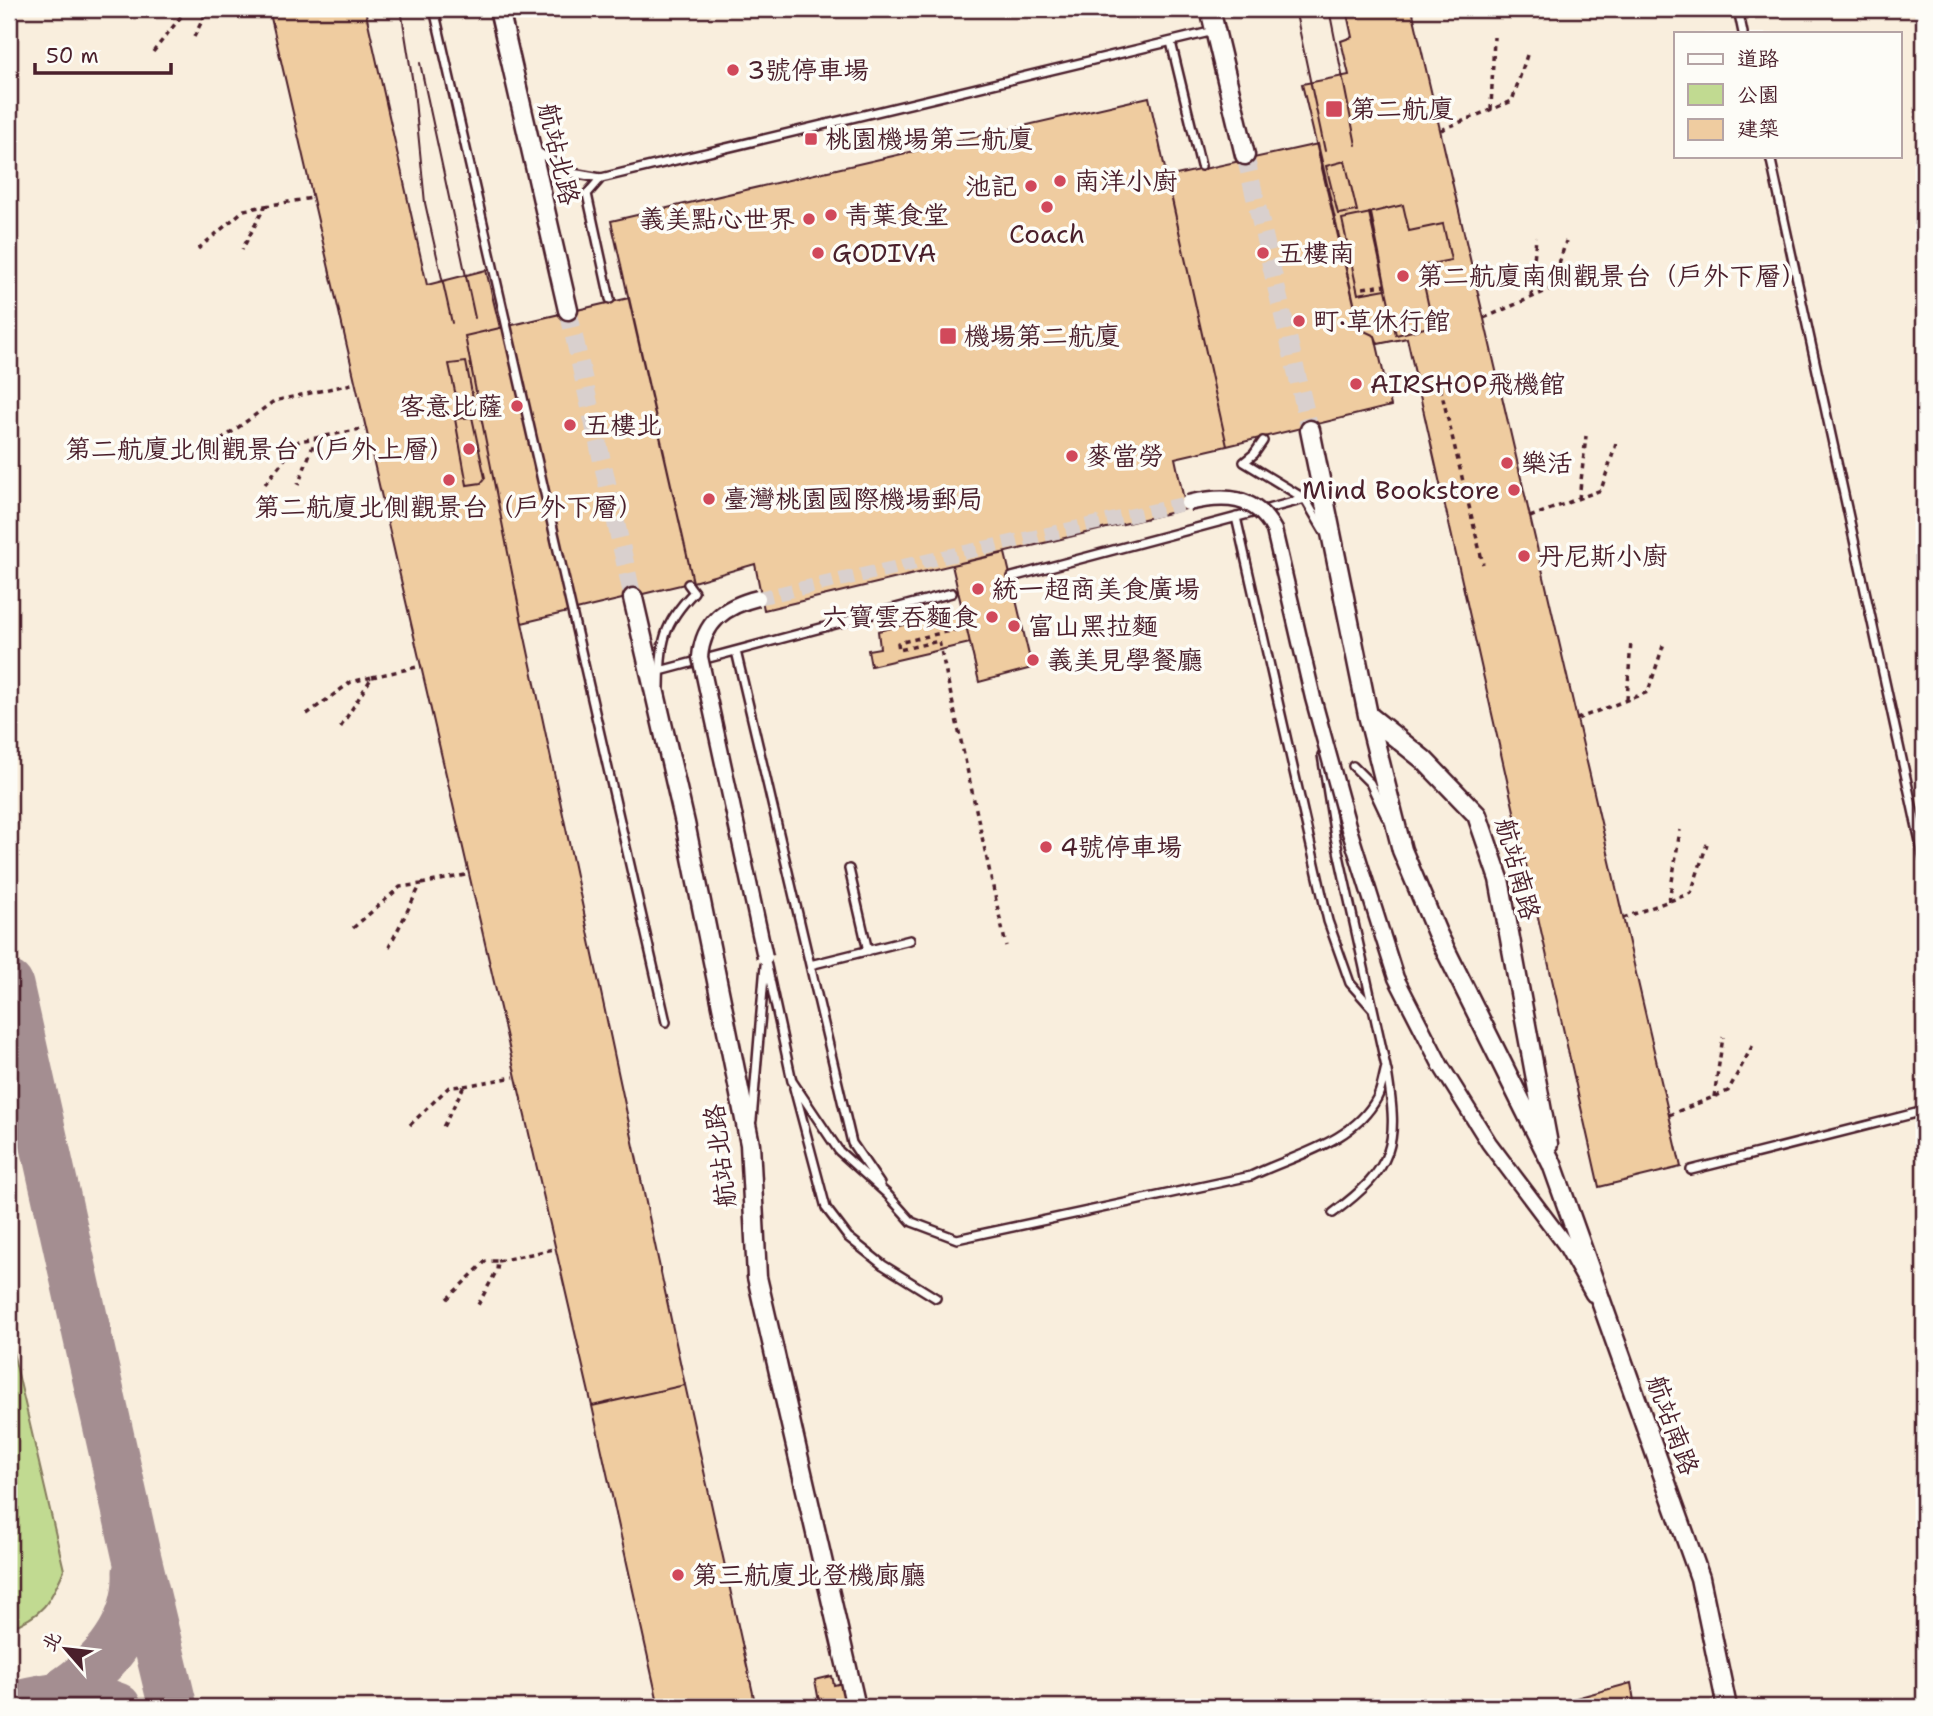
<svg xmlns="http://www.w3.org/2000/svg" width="1933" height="1716" font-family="'Shantell Sans','LXGW WenKai TC',sans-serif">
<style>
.built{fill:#f9eedd;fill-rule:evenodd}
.green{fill:#c1da91;stroke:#867c5e;stroke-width:2}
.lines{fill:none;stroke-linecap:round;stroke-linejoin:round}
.taxiway{stroke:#a48e91;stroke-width:49}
.building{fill:#efcca0;stroke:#4a1f2b;stroke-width:2}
.minor-tunnel{stroke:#d9d0ce;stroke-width:14;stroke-dasharray:14 7;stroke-linecap:butt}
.tertiary-tunnel{stroke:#d9d0ce;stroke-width:18;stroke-dasharray:18 9;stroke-linecap:butt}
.service-casing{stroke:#4a1f2b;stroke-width:12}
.minor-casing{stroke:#4a1f2b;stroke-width:19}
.tertiary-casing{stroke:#4a1f2b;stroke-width:23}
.path{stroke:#4a1f2b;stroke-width:3.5;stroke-dasharray:5 5;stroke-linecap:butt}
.service{stroke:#fdfcf7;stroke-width:7}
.minor{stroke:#fdfcf7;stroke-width:14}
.tertiary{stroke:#fdfcf7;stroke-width:18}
.tram{stroke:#4a1f2b;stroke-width:2}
.minor-bridge-casing{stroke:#4a1f2b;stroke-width:19;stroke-linecap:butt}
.minor-bridge{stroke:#fdfcf7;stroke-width:14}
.poi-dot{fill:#d1495b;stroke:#fdfcf7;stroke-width:2.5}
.labels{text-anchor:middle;stroke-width:7;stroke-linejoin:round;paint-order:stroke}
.poi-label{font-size:26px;fill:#4a1f2b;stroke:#fdfcf7;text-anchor:start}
.street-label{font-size:26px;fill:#4a1f2b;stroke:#fdfcf7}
</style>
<rect width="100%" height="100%" fill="#fdfcf7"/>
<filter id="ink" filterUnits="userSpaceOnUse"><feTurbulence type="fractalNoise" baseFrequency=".0143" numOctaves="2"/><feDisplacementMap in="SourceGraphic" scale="14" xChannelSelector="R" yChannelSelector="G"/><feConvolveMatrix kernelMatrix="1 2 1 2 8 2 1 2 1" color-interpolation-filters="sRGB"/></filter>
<g filter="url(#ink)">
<path class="built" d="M9,9H1924V1707H9ZM1676,33H1900V156H1676Z"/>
<path class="green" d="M9,1335L64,1570C50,1602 43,1616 9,1628Z"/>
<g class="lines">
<path class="taxiway" d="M9,985L136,1554L173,1707
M61,1694C104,1666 139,1627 137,1572
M9,1706C53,1696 74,1690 117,1707"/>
</g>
<path class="building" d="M269,9H365L427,285L486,270L500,328L465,336L522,623L685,1385L592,1406Z
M1346,9H1412L1681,1167L1599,1187L1407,338L1378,344L1375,336L1360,329L1302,84L1349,75L1341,41L1352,37Z
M1149,97L1227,446L1175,458L1186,509L764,610L755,564L693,582L611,221Z
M1318,144L1360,329L1375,336L1391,406L1227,446L1167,177Z
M1345,161L1357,211L1338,214L1326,166Z
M1403,205L1409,231L1443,224L1451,260L1420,266L1433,326L1396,335L1369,213Z
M1371,213L1386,289L1358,294L1342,219Z
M629,298L693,582L522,623L465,336Z
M466,362L475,409L459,410L449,364Z
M472,417L485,478L481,483L467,485L455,419Z
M1005,553L1032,668L979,682L952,565Z
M963,611L970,643L871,666L868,650L880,648L878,631Z
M685,1385L756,1707H659L592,1406Z
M832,1676L834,1685L843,1683L848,1707H820L815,1680Z
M1631,1683L1635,1707H1543Z"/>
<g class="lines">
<path class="minor-tunnel" d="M758,598L1188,503"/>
<path class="tertiary-tunnel" d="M1245,155L1310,430
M568,310L633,598"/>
<defs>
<path id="service" d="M434,9L666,1022
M1738,9L1743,33
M1171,42L1201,166
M536,151L572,173L601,178L1214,31
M1770,156L1924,860
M601,178L587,194L610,299
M1263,441L1254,454L1244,462L1305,499L1325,533
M1236,517L1328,921L1350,983L1372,1008
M1012,577L1305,499
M736,651L852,1143L880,1184
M660,671L952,593
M660,687C661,642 662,625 694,592L688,584
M1353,766L1370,783L1386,817
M849,869L868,951
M765,957L792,1081L839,1151L887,1194L912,1222L957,1239L1251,1176C1294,1155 1353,1143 1377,1098C1382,1089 1383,1077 1386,1067L1335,837L1322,755
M810,965L910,940
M794,1088L826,1208L848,1237L883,1265L936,1298
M752,1120L765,965
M1691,1170L1924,1111
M1333,1213C1395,1167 1399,1145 1387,1071"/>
<path id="minor" d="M1349,829L1396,978L1441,1066L1489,1143L1565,1244L1593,1294"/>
<path id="tertiary" d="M499,9L568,310
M1210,9L1245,155
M1310,430L1368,715L1402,850L1437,933L1552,1164L1700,1578L1727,1707
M633,598L685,823L750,1144L757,1277L856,1707
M1368,715L1424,760L1477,815L1499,879L1548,1144"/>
</defs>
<use href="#service" class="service-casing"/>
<use href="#minor" class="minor-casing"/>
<use href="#tertiary" class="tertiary-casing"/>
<path class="path" d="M194,37L208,9
M153,52L187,9
M1491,110L1494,37
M1441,130L1512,101L1528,52
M265,206L312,198
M198,249L244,210L265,206L242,250
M1363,288L1385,285
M1531,297L1536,237
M1484,318L1551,289L1566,241
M1438,378L1483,564
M316,438L366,428
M213,446L274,401L356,383
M265,484L299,441L316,438L298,485
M1579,499L1586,436
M1530,517L1601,490L1617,441
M967,627L898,643L899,650L939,641L1006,946
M372,677L422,666
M1627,700L1631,641
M307,714L351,682L372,677L340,728
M1577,719L1648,692L1664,643
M421,884L470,874
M1669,901L1680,830
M1623,918L1691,893L1707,844
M353,928L400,887L421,884L389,947
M464,1086L514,1077
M1714,1097L1723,1037
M1669,1115L1728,1091L1754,1043
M410,1125L449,1087L464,1086L441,1131
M498,1261L554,1249
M447,1299L486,1261H498L497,1270L478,1305"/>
<use href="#service" class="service"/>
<use href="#minor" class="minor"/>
<use href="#tertiary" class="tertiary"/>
<path class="tram" d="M401,9L414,90L425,203L452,323
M1295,9L1325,151
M1329,9L1356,145
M420,63L475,318"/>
<defs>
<path id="minor-bridge" d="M1188,503C1223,495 1255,494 1274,530L1313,698L1349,829
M758,598C725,606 703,622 700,657L765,957"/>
</defs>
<use href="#minor-bridge" class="minor-bridge-casing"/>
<use href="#minor-bridge" class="minor-bridge"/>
</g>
</g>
<g class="poi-dot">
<circle cx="733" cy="70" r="7"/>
<rect x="1325" y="100" width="18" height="18" rx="3.5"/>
<rect x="804" y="132" width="14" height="14" rx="3.5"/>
<circle cx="1060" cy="181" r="7"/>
<circle cx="1031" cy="186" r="7"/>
<circle cx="1047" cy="207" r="7"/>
<circle cx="831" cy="215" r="7"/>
<circle cx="809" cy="219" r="7"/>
<circle cx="818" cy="253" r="7"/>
<circle cx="1263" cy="253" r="7"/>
<circle cx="1403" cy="276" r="7"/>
<circle cx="1299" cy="321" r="7"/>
<rect x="939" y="327" width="18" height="18" rx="3.5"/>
<circle cx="1356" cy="384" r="7"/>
<circle cx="517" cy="406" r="7"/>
<circle cx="570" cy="425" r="7"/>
<circle cx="469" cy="449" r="7"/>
<circle cx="1072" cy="456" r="7"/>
<circle cx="1507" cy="463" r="7"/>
<circle cx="449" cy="480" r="7"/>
<circle cx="1514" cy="490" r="7"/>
<circle cx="709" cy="499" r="7"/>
<circle cx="1524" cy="556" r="7"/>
<circle cx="978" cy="589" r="7"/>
<circle cx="992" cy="617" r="7"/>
<circle cx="1014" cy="626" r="7"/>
<circle cx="1033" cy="660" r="7"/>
<circle cx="1046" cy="847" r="7"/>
<circle cx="678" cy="1575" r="7"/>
</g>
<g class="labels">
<g class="poi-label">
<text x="747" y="79">3號停車場</text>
<text x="1350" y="118">第二航廈</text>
<text x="825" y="148">桃園機場第二航廈</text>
<text x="1074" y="190">南洋小廚</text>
<text x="1017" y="195" text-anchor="end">池記</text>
<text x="845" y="224">青葉食堂</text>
<text x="795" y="228" text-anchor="end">義美點心世界</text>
<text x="1047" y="243" text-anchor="middle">Coach</text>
<text x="832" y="262">GODIVA</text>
<text x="1277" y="262">五樓南</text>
<text x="1417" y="285">第二航廈南側觀景台（戶外下層）</text>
<text x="1313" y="330">町·草休行館</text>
<text x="964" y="345">機場第二航廈</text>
<text x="1370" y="393">AIRSHOP飛機館</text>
<text x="503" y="415" text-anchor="end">客意比薩</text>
<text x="584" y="434">五樓北</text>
<text x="455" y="458" text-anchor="end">第二航廈北側觀景台（戶外上層）</text>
<text x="1086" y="465">麥當勞</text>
<text x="1521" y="472">樂活</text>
<text x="1500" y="499" text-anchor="end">Mind Bookstore</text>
<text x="723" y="508">臺灣桃園國際機場郵局</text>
<text x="449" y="516" text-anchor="middle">第二航廈北側觀景台（戶外下層）</text>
<text x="1538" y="565">丹尼斯小廚</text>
<text x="992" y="598">統一超商美食廣場</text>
<text x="978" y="626" text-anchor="end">六寶雲吞麵食</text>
<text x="1028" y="635">富山黑拉麵</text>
<text x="1047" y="669">義美見學餐廳</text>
<text x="1060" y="856">4號停車場</text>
<text x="692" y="1584">第三航廈北登機廊廳</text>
</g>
<g class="street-label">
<text transform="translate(559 154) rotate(77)" y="9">航站北路</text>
<text transform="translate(1518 869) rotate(75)" y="9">航站南路</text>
<text transform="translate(720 1156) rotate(-97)" y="9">航站北路</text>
<text transform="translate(1673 1425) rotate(70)" y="9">航站南路</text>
</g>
</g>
<rect width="1933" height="1716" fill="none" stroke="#fdfcf7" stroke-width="35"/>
<rect x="18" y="18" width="1898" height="1681" fill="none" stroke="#4a1f2b" stroke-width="2.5" filter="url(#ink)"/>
<rect x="1674" y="32" width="228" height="126" fill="#fdfcf7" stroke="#b5a4a5" stroke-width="2"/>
<rect x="1688" y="54" width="35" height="10" fill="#fdfcf7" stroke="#b5a4a5" stroke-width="2"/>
<text x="1737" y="66" font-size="21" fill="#4a1f2b">道路</text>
<rect x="1688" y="84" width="35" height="21" fill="#c1da91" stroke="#b5a4a5" stroke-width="2"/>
<text x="1737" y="102" font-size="21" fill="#4a1f2b">公園</text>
<rect x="1688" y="119" width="35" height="21" fill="#efcca0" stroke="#b5a4a5" stroke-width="2"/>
<text x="1737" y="136" font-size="21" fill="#4a1f2b">建築</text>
<g transform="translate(66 1649) rotate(298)" stroke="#fdfcf7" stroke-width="5" paint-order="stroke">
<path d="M0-5L12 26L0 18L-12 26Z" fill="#4a1f2b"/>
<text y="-10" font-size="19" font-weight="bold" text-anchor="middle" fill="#4a1f2b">北</text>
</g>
<path d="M35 63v10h136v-10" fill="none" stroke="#4a1f2b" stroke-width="3.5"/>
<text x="46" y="63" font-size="21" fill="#4a1f2b" stroke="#fdfcf7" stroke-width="5" paint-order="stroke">50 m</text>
</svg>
